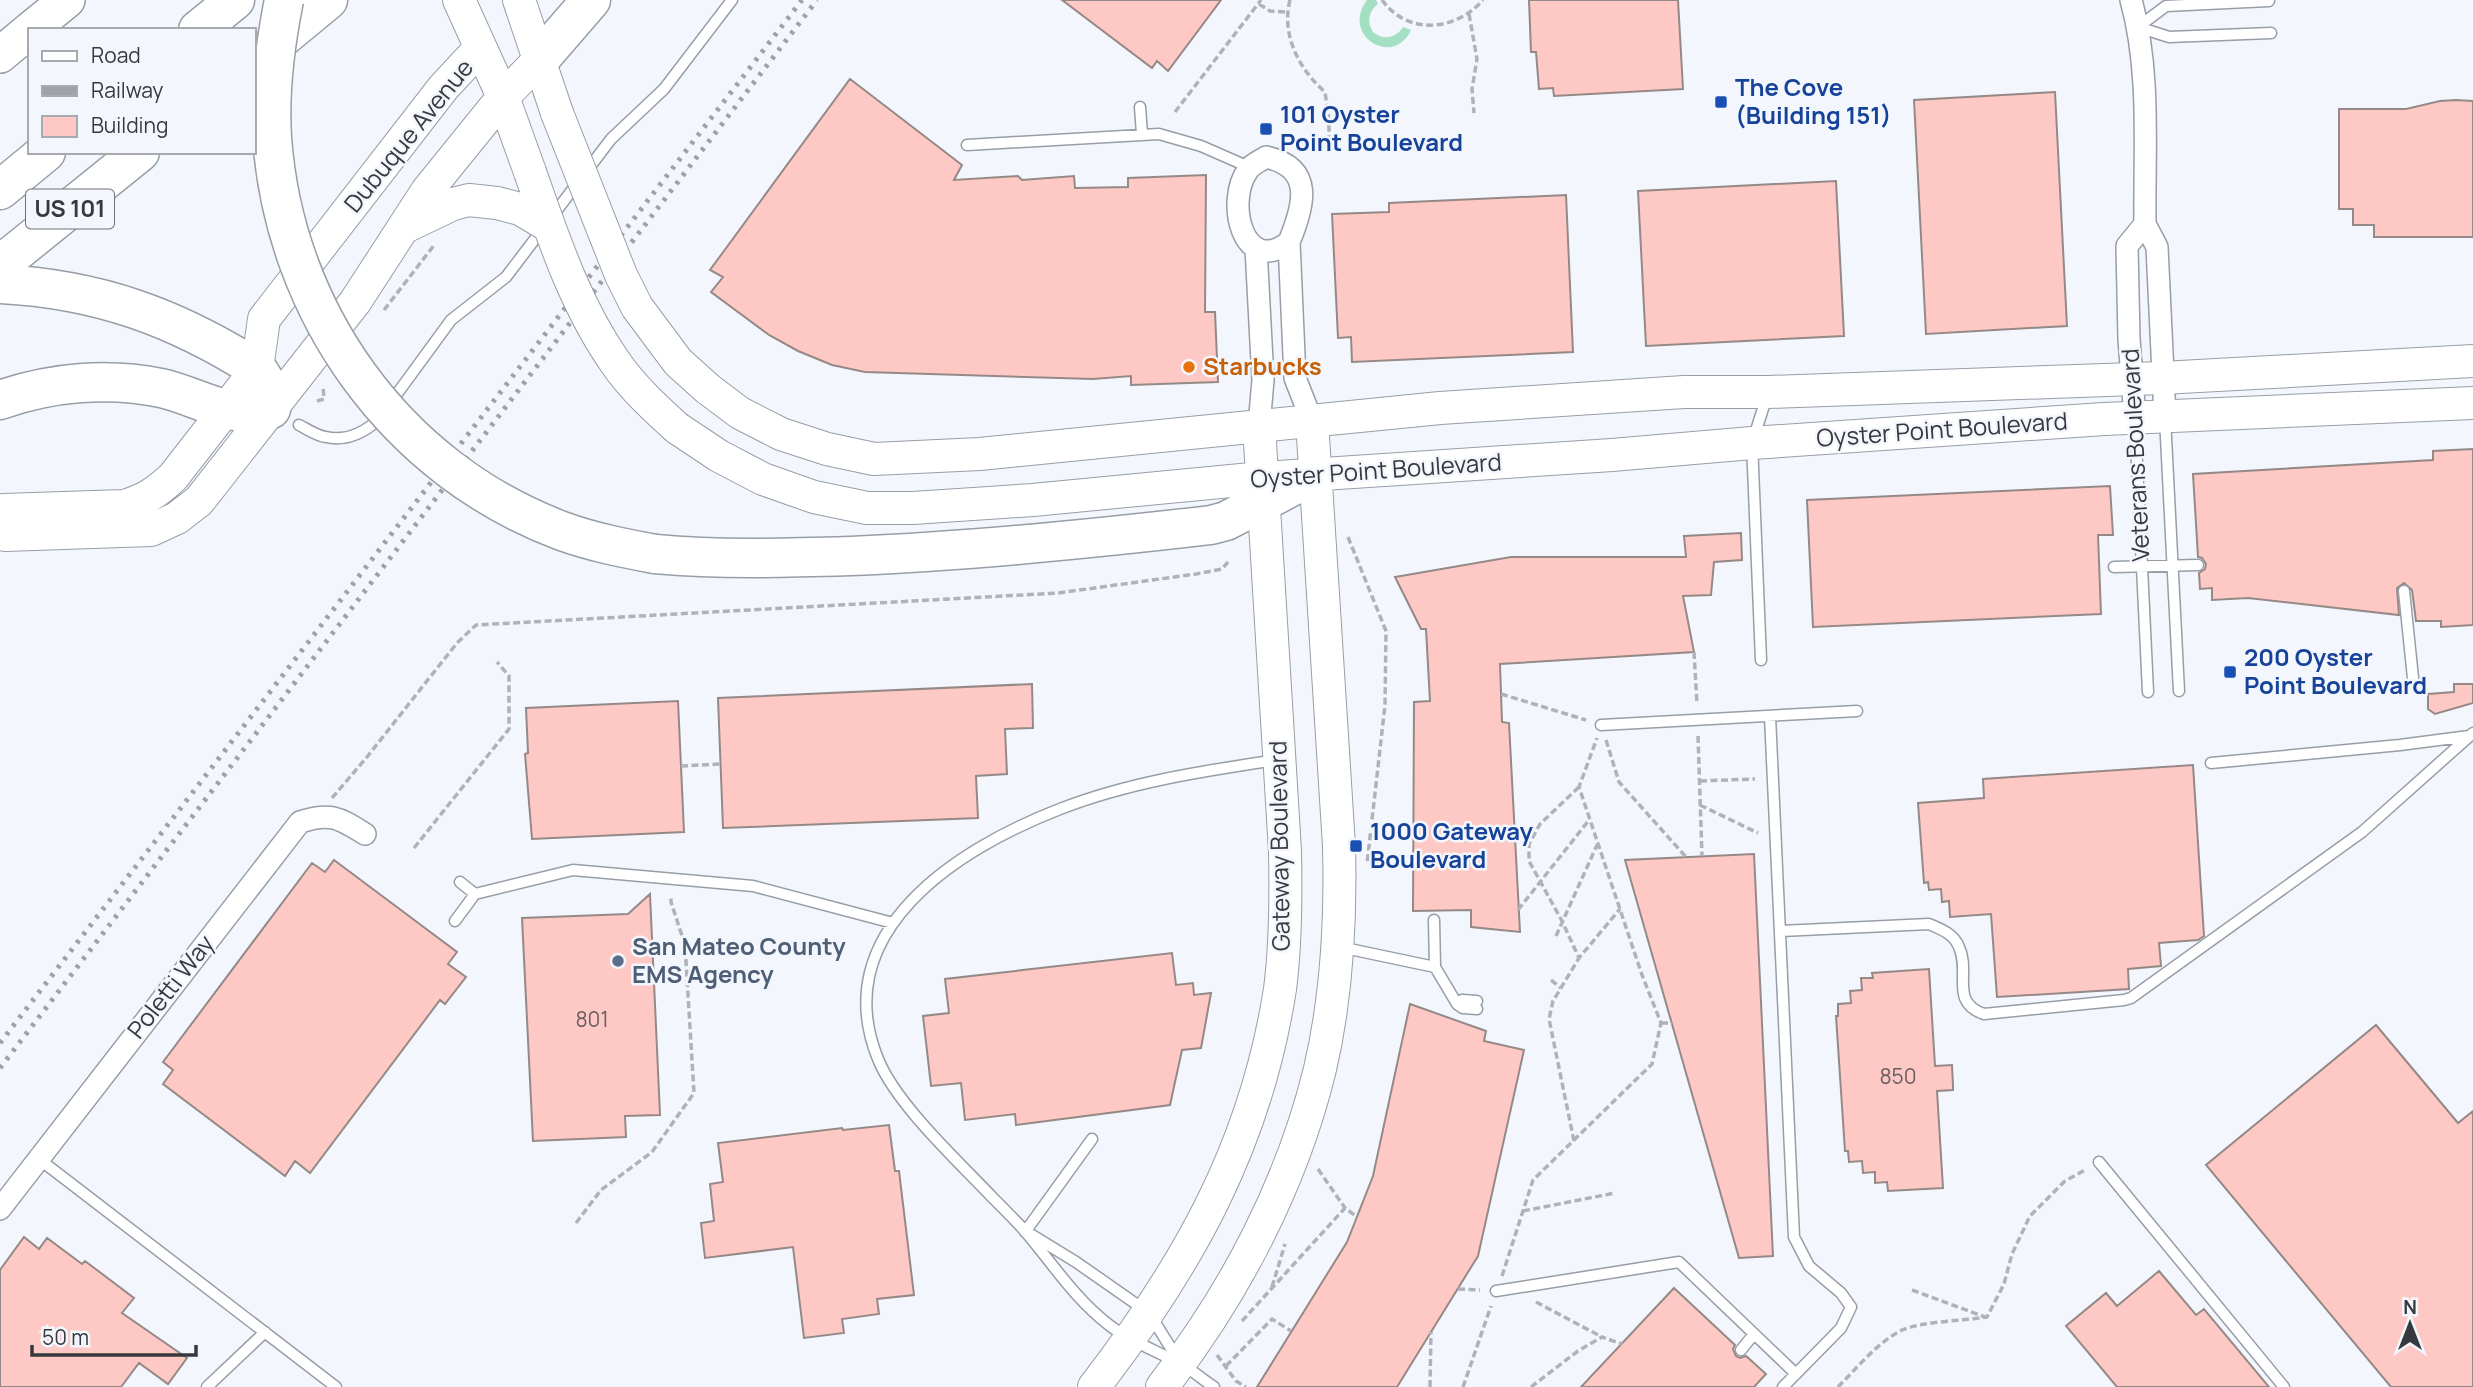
<svg xmlns="http://www.w3.org/2000/svg" width="2473" height="1387" font-family="Manrope,sans-serif">
<style>
.green{fill:#a3dfc3}
.building{fill:#fec9c4;stroke:#958987;stroke-width:2}
.lines{fill:none;stroke-linecap:round;stroke-linejoin:round}
.lane-casing{stroke:#979ea7;stroke-width:13}
.street-casing{stroke:#979ea7;stroke-width:24}
.secondary-casing{stroke:#979ea7;stroke-width:34}
.primary-casing{stroke:#979ea7;stroke-width:38}
.highway-casing{stroke:#979ea7;stroke-width:41}
.path{stroke:#afb3b8;stroke-width:3.5;stroke-dasharray:7 3.5;stroke-linecap:butt}
.lane{stroke:#fff;stroke-width:10}
.street{stroke:#fff;stroke-width:21}
.secondary{stroke:#fff;stroke-width:32}
.primary{stroke:#fff;stroke-width:35}
.highway{stroke:#fff;stroke-width:38}
.rail{stroke:#9ea1a6;stroke-width:5;stroke-dasharray:3.5 7;stroke-linecap:butt}
.secondary-bridge-casing{stroke:#979ea7;stroke-width:34;stroke-linecap:butt}
.highway-bridge-casing{stroke:#979ea7;stroke-width:41;stroke-linecap:butt}
.secondary-bridge{stroke:#fff;stroke-width:32}
.highway-bridge{stroke:#fff;stroke-width:38}
.transit-dot{fill:#1a4fb4;stroke:#f3f7fd;stroke-width:2.5}
.food-dot{fill:#e8710a;stroke:#f3f7fd;stroke-width:2.5}
.service-dot{fill:#5c6f8a;stroke:#f3f7fd;stroke-width:2.5}
.labels{text-anchor:middle;stroke-width:5;stroke-linejoin:round;paint-order:stroke}
.number-label{font-size:21px;fill:#685d5f}
.shield{fill:#f3f7fd;stroke:#6f7277;stroke-width:2}
.shield-label{font-size:23px;font-weight:bold;fill:#36393d}
.transit-label{font-size:24px;font-weight:bold;fill:#164399;stroke:#f3f7fd;text-anchor:start}
.street-label{font-size:24px;fill:#36393d;stroke:#f3f7fd}
.food-label{font-size:24px;font-weight:bold;fill:#c56008;stroke:#f3f7fd;text-anchor:start}
.service-label{font-size:24px;font-weight:bold;fill:#4e5e75;stroke:#f3f7fd;text-anchor:start}
</style>
<rect width="100%" height="100%" fill="#f3f7fd"/>
<path class="green" d="M1367,0H1376L1378,4C1368,12 1367,22 1373,32C1384,41 1396,38 1403,27L1411,30C1394,68 1340,36 1367,0Z"/>
<path class="building" d="M1062,0H1221L1168,71L1157,61L1152,68Z
M1529,0H1678L1683,89L1554,96L1553,88L1539,89L1536,52H1531Z
M850,79L962,165L954,180L1018,176L1022,180L1074,176L1075,188L1128,187V178L1206,175L1205,312H1215L1218,382L1131,385V376L1093,379L865,372L832,365L798,351L769,335L711,292L723,277L710,270Z
M2055,92L2067,326L1926,334L1914,100Z
M2456,100L2473,101V237H2374V225H2353V209H2339V109H2406L2440,101Z
M1836,181L1844,336L1646,346L1638,191Z
M1566,195L1573,352L1352,362L1351,337L1338,338L1332,214L1389,212V203Z
M2473,449V625L2441,627V621H2416L2412,590L2404,583L2397,588L2399,615L2248,598L2212,600V588L2200,589L2199,573L2205,569L2206,564L2202,558L2198,557L2193,474L2433,460V451Z
M2110,486L2113,535H2098L2101,614L1813,627L1807,500Z
M1741,533L1742,560L1714,562L1711,595L1683,596L1694,652L1500,664L1502,722L1509,723L1520,932L1471,927V910L1413,911L1414,702L1430,701L1426,629H1421L1395,577L1511,557H1686L1684,536Z
M1032,684L1033,728L1005,729L1007,774L976,776L978,818L723,828L718,698Z
M2454,684H2473V703L2435,714L2428,709V694L2454,692Z
M678,701L684,832L532,839L525,754L528,753L526,708Z
M2193,765L2204,936L2198,940L2159,943L2161,966L2128,969L2129,989L1997,997L1991,914L1950,917L1949,901L1942,902L1941,889L1929,890L1928,882L1924,883L1918,803L1984,798L1983,779Z
M1754,854L1773,1256L1739,1258L1625,860Z
M334,860L457,952L448,964L466,977L445,1004L440,1000L310,1173L295,1161L285,1176L163,1084L173,1070L163,1062L312,863L325,872Z
M650,894L660,1115L625,1116L626,1137L533,1141L522,918L628,914Z
M1172,953L1176,985L1193,983L1194,995L1211,993L1201,1048L1182,1050L1170,1105L1016,1125L1015,1114L965,1120L961,1083L931,1086L923,1016L949,1013L945,979Z
M1929,969L1935,1066L1952,1065L1953,1085V1090L1937,1091L1943,1188L1888,1191L1887,1182L1875,1183V1172L1863,1173L1862,1161L1849,1162L1848,1151H1845L1836,1016H1838V1004L1851,1003L1850,991L1862,990L1861,978H1873L1872,973Z
M1410,1004L1486,1031L1484,1041L1524,1050L1478,1256L1397,1387H1257L1347,1242L1373,1176Z
M2376,1025L2458,1123L2473,1111V1387H2391L2206,1165Z
M889,1125L895,1171H899L914,1295L877,1299L879,1314L842,1319L844,1333L804,1338L793,1247L705,1258L701,1223L714,1221L710,1184L723,1182L718,1143L842,1128L843,1130Z
M24,1237L39,1249L47,1238L82,1264L85,1261L134,1298L122,1313L187,1358L168,1384L139,1363L121,1387H0V1270Z
M2159,1271L2196,1315L2204,1309L2269,1387H2117L2066,1326L2106,1293L2117,1306Z
M1674,1288L1735,1345L1733,1349L1736,1356L1740,1358L1746,1356L1766,1374L1754,1387H1581Z"/>
<g class="lines">
<defs>
<path id="lane" d="M2138,27L2166,6L2269,1
M2138,27L2169,37L2271,33
M1140,107L1142,134
M967,145L1159,134L1201,146L1249,167
M391,402L451,320L506,277L611,139L664,89L732,0
M2165,418L2179,691
M2135,421L2148,692
M299,425C307,429 317,436 326,437C347,442 369,431 382,415
M2114,567L2198,565
M2404,591L2413,678
M1761,660L1752,443L1767,396
M1770,716L1794,1237L1809,1266L1841,1293L1851,1307L1841,1328L1783,1387
M1601,725L1857,711
M2211,763L2400,745L2469,736
M460,882L475,894
M455,921L475,894L573,870L753,886L893,923
M1781,931L1929,924C1941,929 1954,934 1959,947C1971,973 1949,1002 1984,1014L2124,1000L2131,998L2362,832L2473,733
M1340,947L1435,967L1434,920
M1435,967L1457,1004L1463,1008L1477,1009
M1457,1004L1462,1000L1477,1001
M39,1159L336,1387
M2099,1162L2284,1387
M1025,1232L1092,1139
M1032,1235L1076,1262L1149,1313L1177,1358
M1496,1291L1679,1262L1796,1374
M1741,1350L1754,1334
M207,1387L265,1332
M1214,1387C1202,1379 1191,1369 1179,1363C1155,1350 1131,1342 1109,1325C1075,1299 1052,1263 1025,1231C1014,1219 1003,1208 992,1197C958,1161 896,1104 878,1059C826,931 959,848 1060,809C1129,782 1204,771 1276,760"/>
<path id="street" d="M2131,0C2151,72 2144,150 2145,224L2157,247L2165,416
M1289,242C1243,277 1225,201 1248,170C1252,164 1260,161 1266,157C1315,168 1304,206 1289,242L1295,378L1312,421
M1256,248L1263,380L1259,426
M2135,418L2129,339L2127,246L2145,224
M0,1209L300,822C331,812 339,818 365,834"/>
<path id="secondary" d="M459,0L503,97L530,172
M519,0L557,113
M405,227L453,204L469,200L497,203
M708,389L740,413L781,434L827,449L874,459L980,454L1440,408L1684,392H1768L2162,378L2473,361
M677,428L719,456L763,479L814,497L867,508H913L1033,500L1262,478L1612,455L1752,443L2104,419L2473,403
M0,512L3,510L124,506C145,500 157,492 173,477L257,369L264,319L443,88L480,48
M0,533L5,535L151,530L177,518L199,501L355,302L427,191L503,97L540,59
M1094,1387C1189,1264 1256,1144 1280,989C1286,943 1286,897 1285,851L1259,426
M1162,1387C1235,1293 1292,1184 1320,1069C1337,996 1341,920 1339,846L1312,421"/>
<path id="primary" d="M30,30L67,0
M0,55L30,30"/>
<path id="highway" d="M198,30L235,0
M540,59L591,0
M254,61L328,0
M0,190L46,152
M0,265L140,152
M0,284C98,289 175,317 257,369C267,382 271,393 271,409C233,422 198,396 161,388C108,377 51,382 0,400
M655,554C720,560 785,558 851,556C972,551 1091,539 1211,525L1226,521L1316,474"/>
</defs>
<use href="#lane" class="lane-casing"/>
<use href="#street" class="street-casing"/>
<use href="#secondary" class="secondary-casing"/>
<use href="#primary" class="primary-casing"/>
<use href="#highway" class="highway-casing"/>
<path class="path" d="M1290,0C1281,35 1299,69 1325,92L1329,120V149
M1382,0C1408,36 1456,31 1483,0
M1259,4L1270,11L1287,12
M1469,14L1477,59L1472,89L1474,113
M1175,112L1261,0
M384,310L435,244
M317,401L324,399L323,386
M1348,537L1386,631L1385,705L1367,864
M1694,652L1697,704
M1501,694L1586,720
M1698,736L1702,856
M1606,740L1619,782L1686,857
M681,766L720,764
M1700,781L1755,779
M1579,787L1540,824L1529,844V861L1562,921L1579,958L1620,909
M332,798L367,757L457,643L476,625L1058,593L1196,574L1222,569L1228,562
M1700,805L1758,833
M414,848L509,729V676L497,662
M1518,910L1589,820
M1556,936L1597,845
M1551,980L1561,988
M1661,1023H1672
M1574,1141L1549,1019L1553,1001L1579,958
M1318,1169L1345,1208
M1523,1211L1615,1193
M576,1223L601,1190L652,1152L694,1093L685,945L671,902V895
M1502,1276L1533,1180L1652,1064L1661,1023L1642,975L1579,787L1597,738
M1272,1287L1285,1244
M1458,1289L1480,1290
M1912,1290L1985,1317
M1536,1302L1602,1337
M1242,1321L1345,1208L1357,1217
M1217,1355L1236,1381L1246,1387
M1226,1366L1272,1319L1291,1331
M1430,1387L1431,1332
M1463,1387L1491,1306
M1531,1387L1578,1351L1602,1337L1622,1344
M1838,1387C1857,1368 1876,1344 1900,1331C1921,1321 1963,1321 1987,1317L2004,1284L2012,1254L2030,1216L2065,1181L2085,1170"/>
<use href="#lane" class="lane"/>
<use href="#street" class="street"/>
<use href="#secondary" class="secondary"/>
<use href="#primary" class="primary"/>
<use href="#highway" class="highway"/>
<path class="rail" d="M0,1043L802,0
M0,1068L817,0"/>
<defs>
<path id="secondary-bridge" d="M557,113L621,275L637,307L678,362L708,389
M530,172C553,237 575,305 615,362C632,387 655,408 677,428
M497,203L520,209L549,226"/>
<path id="highway-bridge" d="M284,0C275,45 269,91 272,137C284,312 396,469 562,531C592,542 623,548 655,554"/>
</defs>
<use href="#secondary-bridge" class="secondary-bridge-casing"/>
<use href="#highway-bridge" class="highway-bridge-casing"/>
<use href="#secondary-bridge" class="secondary-bridge"/>
<use href="#highway-bridge" class="highway-bridge"/>
</g>
<g class="transit-dot">
<rect x="1714" y="95" width="14" height="14" rx="3.5"/>
<rect x="1259" y="122" width="14" height="14" rx="3.5"/>
<rect x="2223" y="665" width="14" height="14" rx="3.5"/>
<rect x="1349" y="839" width="14" height="14" rx="3.5"/>
</g>
<circle class="food-dot" cx="1189" cy="367" r="7"/>
<circle class="service-dot" cx="618" cy="961" r="7"/>
<g class="labels">
<g class="number-label">
<text x="592" y="1027">801</text>
<text x="1898" y="1084">850</text>
</g>
<rect class="shield" x="26" y="189.5" width="88" height="39" rx="5"/>
<g class="shield-label">
<text x="70" y="217">US 101</text>
</g>
<g class="transit-label">
<text x="1735" y="96">The Cove<tspan x="1735" dy="28">(Building 151)</tspan></text>
<text x="1280" y="123">101 Oyster<tspan x="1280" dy="28">Point Boulevard</tspan></text>
<text x="2244" y="666">200 Oyster<tspan x="2244" dy="28">Point Boulevard</tspan></text>
<text x="1370" y="840">1000 Gateway<tspan x="1370" dy="28">Boulevard</tspan></text>
</g>
<g class="street-label">
<text transform="translate(409 136) rotate(-51)" y="8">Dubuque Avenue</text>
<text transform="translate(1942 430) rotate(-4)" y="8">Oyster Point Boulevard</text>
<text transform="translate(2136 455) rotate(-93)" y="8">Veterans Boulevard</text>
<text transform="translate(1376 471) rotate(-4)" y="8">Oyster Point Boulevard</text>
<text transform="translate(1280 846) rotate(-91)" y="8">Gateway Boulevard</text>
<text transform="translate(171 987) rotate(-52)" y="8">Poletti Way</text>
</g>
<g class="food-label">
<text x="1203" y="375">Starbucks</text>
</g>
<g class="service-label">
<text x="632" y="955">San Mateo County<tspan x="632" dy="28">EMS Agency</tspan></text>
</g>
</g>
<rect x="28" y="28" width="228" height="126" fill="#f3f7fd" stroke="#a7abb0" stroke-width="2"/>
<rect x="42" y="51" width="35" height="10" fill="#ffffff" stroke="#a7abb0" stroke-width="2"/>
<text x="91" y="63" font-size="21" fill="#36393d">Road</text>
<rect x="42" y="86" width="35" height="10" fill="#9ea1a6" stroke="#a7abb0" stroke-width="2"/>
<text x="91" y="98" font-size="21" fill="#36393d">Railway</text>
<rect x="42" y="116" width="35" height="21" fill="#fec9c4" stroke="#a7abb0" stroke-width="2"/>
<text x="91" y="133" font-size="21" fill="#36393d">Building</text>
<g transform="translate(2410 1324)" stroke="#f3f7fd" stroke-width="5" paint-order="stroke">
<path d="M0-5L12 26L0 18L-12 26Z" fill="#36393d"/>
<text y="-10" font-size="19" font-weight="bold" text-anchor="middle" fill="#36393d">N</text>
</g>
<path d="M32 1345v10h164v-10" fill="none" stroke="#36393d" stroke-width="3.5"/>
<text x="42" y="1345" font-size="21" fill="#36393d" stroke="#f3f7fd" stroke-width="5" paint-order="stroke">50 m</text>
</svg>
